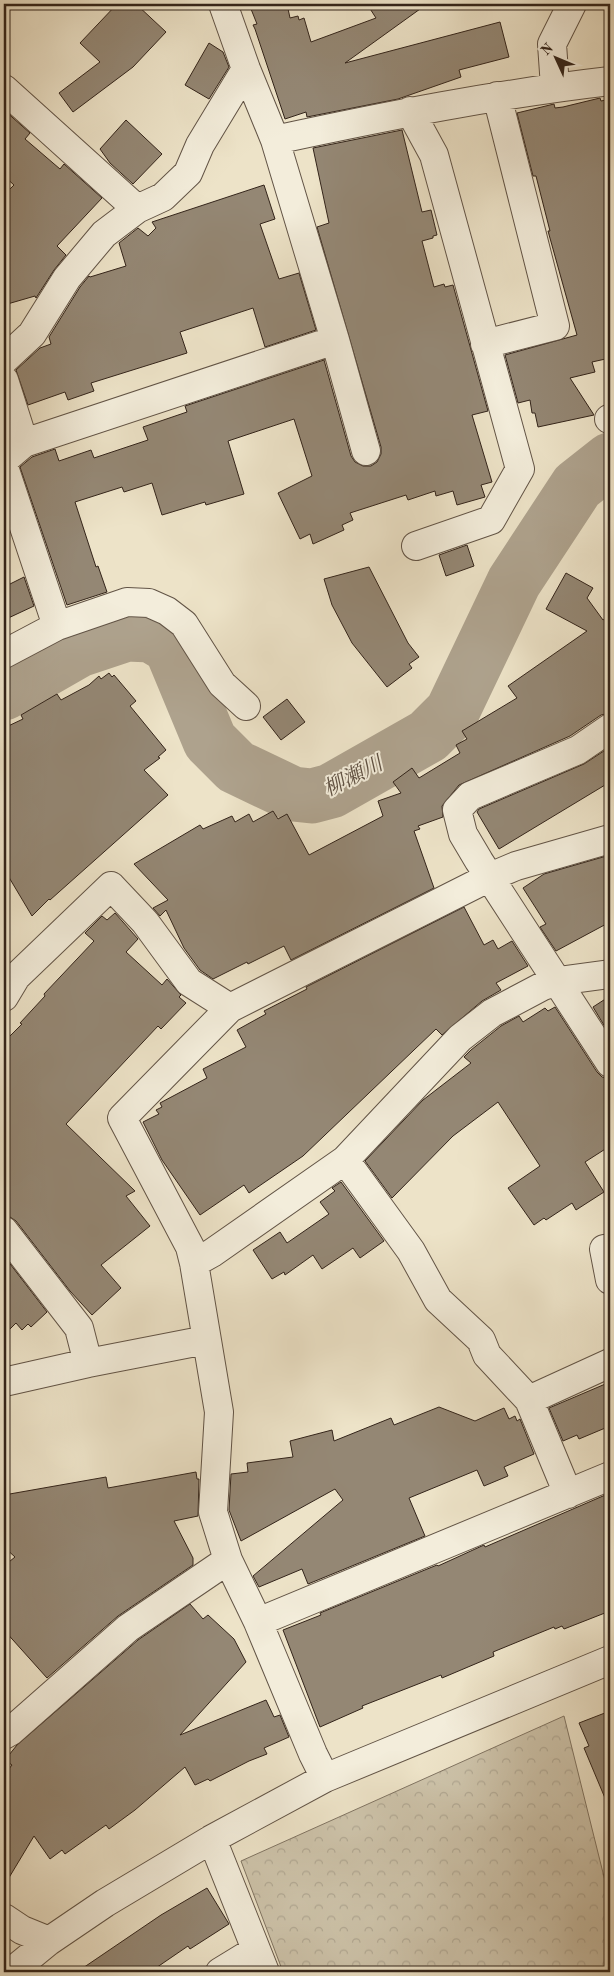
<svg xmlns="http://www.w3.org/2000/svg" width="614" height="1976" font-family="'Old Standard TT','Noto Serif JP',serif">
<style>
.forest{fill:url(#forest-crowns);stroke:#807462}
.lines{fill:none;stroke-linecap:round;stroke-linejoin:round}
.river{stroke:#aea28d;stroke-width:55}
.building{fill:#948774;stroke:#33241a}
.minor-casing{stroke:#625446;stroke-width:30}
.minor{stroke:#f3eddb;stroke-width:28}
.labels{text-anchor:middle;stroke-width:4;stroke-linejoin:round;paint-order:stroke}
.water-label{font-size:21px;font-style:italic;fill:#5e5042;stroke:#f3eddb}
</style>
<defs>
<pattern id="forest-crowns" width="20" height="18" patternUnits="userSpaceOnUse" patternTransform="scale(1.25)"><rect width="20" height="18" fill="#cdc3aa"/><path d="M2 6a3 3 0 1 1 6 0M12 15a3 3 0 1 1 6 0" fill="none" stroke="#b0a792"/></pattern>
</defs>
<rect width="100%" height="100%" fill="#ede3c8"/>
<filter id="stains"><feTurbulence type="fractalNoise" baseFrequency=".004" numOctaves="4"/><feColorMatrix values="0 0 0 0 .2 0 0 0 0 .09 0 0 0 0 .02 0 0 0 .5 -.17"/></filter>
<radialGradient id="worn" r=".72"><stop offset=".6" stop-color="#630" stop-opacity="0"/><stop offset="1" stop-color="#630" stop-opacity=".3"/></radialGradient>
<path class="forest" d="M564,1716L610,1901V1972H283L241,1861Z"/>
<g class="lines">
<path class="river" d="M4,693L79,650L127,634L151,635L171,647L210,741L236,767L293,794L312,796L331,791L428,736L452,712L514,582L577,486L610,460"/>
</g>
<path class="building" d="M117,4H136L166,32L133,67L73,112L59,93L100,62L80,43Z
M249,4H287L290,18L298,16L299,20L304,18L311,42L376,18L367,4H427L345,63L500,22L509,57L459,70L461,77L398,99L307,117L306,112L285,119L255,29L253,25L257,24Z
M209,43L223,52L229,67L209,99L185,85Z
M600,98L601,101L606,100L610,116V358L592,362L595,372L570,378L594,415L538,427L535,413H532L530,400L518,403L505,355L577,335L548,231H550L536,176H533L517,113L554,104L555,108L563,107Z
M4,110L30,133L25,139L60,169L64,164L102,198L57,246L66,255L54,270L36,298L35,296L4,305V195L14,185L4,176Z
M126,120L162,154L133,184L110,163L100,149Z
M402,130L422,212L431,210L437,235L433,236V238L422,241L434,287L444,284L445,287L453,285L488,411L472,415L492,482L481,485L485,497L457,505L453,491L436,496L435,491L408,500L406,495L350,513L353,520L342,525L344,530L313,544L310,534L300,539L278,493L312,476L294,419L228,441L244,494L206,505L205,502L162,515L152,483L124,492L122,487L75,502L96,567L98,566L107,592L67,605L20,467L32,457L55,449L59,461L91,450L94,458L148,440L143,427L187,412L185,406L324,360L351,456L355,462L363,466H371L377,462L381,454V447L317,227L329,223L313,148Z
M264,185L275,219L260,224L279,279L299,273L316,330L265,347L253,308L180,332L187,353L91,383L94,391L68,400L65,392L28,405L16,370L40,348L51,344L49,337L80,287L89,276L90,277L126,266L119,243L138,228L148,236L156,228L152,222Z
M467,545L474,566L446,576L439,555Z
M369,567L408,643L419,657L409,664L412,668L387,687L352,643L332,605L324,579Z
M566,573L593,588L587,598L603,620L610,615V713L601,715L570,736L459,785L442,806L443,817L418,826L420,829L414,831L434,888L291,960L284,946L248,964L247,962L213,979L200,970L184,948L166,910L160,916L153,908L168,900L134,864L200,825L203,829L232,816L235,822L249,814L253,822L273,811L278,819L287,814L309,855L383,816L378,801L401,793L393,782L412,768L419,778L460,753L456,745L467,739L462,731L517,698L508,686L587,631L546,609Z
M24,577L34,606L4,620V587Z
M109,673L112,677L114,675L136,701L130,706L166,750L158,757L160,758L144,770L168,795L50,900L49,899L32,916L4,869V728L23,719L21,715L57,694L61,700L89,685L99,676L101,679Z
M287,699L305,722L281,740L263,717Z
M610,747V782L499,849L477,812L479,809L584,764Z
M610,855V922L556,951L540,927L546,924L523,888L544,874Z
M464,907L484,945L493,940L498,949L512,941L528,966L496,983L501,990L482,1001L442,1035L436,1029L303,1156L249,1193L244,1185L200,1215L162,1160L143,1122L159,1114L156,1110L162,1107L160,1103L207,1078L203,1069L246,1047L237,1030L266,1014L264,1011L307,989L306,987Z
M115,913L138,939L126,952L162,985L167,979L181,995L179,997L186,1003L161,1029L158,1026L66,1124L135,1191L126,1196L150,1226L101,1265L121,1288L92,1315L70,1291L16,1221L10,1217L4,1216V1042L22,1024L20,1023L45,996L44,994L94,941L85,933L102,916L107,920Z
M610,996V1035L593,1007Z
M555,1007L597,1072L602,1077L610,1079V1146L585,1162L604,1192L576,1210L572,1203L546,1220L544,1218L534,1225L508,1188L540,1166L498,1102L453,1136L392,1198L365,1161L423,1100L471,1063L464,1057L471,1050L501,1026L519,1016L523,1022L545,1008L548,1011Z
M341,1182L384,1241L360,1258L353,1248L322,1269L313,1255L285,1275L284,1272L272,1279L253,1250L280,1232L287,1243L329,1214L320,1202L335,1191L332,1188Z
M4,1256L47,1312L31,1327L28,1324L22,1330L16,1323L4,1335Z
M610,1382V1426L579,1439L577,1435L563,1441L549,1408Z
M439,1407L475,1421L504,1408L509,1419L515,1416L517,1421L520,1419L534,1454L504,1467L508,1476L484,1486L477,1470L409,1498L425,1536L308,1584L302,1569L259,1587L253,1576L343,1500L335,1489L241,1541L229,1510L231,1474L248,1472L247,1463L293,1457L290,1441L332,1430L334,1441L391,1418L394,1425Z
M196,1472L197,1479H199L198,1516L174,1521L193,1558V1565L118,1616L47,1678L4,1630V1566L15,1557L4,1547V1495L106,1477L108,1488Z
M610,1493V1611L564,1629L562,1626L555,1629L554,1627L493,1652L494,1656L442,1678L441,1675L362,1706L363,1708L320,1727L283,1630L321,1615L320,1613L437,1565L438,1566L484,1545L485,1547Z
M190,1604L203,1619L208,1615L234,1639L246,1662L180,1735L266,1700L274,1717L280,1715L289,1737L264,1748L267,1754L249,1761L210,1781L208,1779L195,1785L185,1767L135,1810L109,1829L106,1825L65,1854L62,1850L50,1859L34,1836L4,1886V1775L12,1765L5,1760L17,1745L138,1640Z
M610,1711V1810L584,1748L589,1746L579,1723Z
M207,1888L229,1924L190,1949L188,1946L150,1972H77L161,1915Z"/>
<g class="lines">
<defs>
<path id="minor" d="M223,4L246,69L275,140L335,340L366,451
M555,87L552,44L572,4
M4,89L137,209
M410,111L434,155L520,469L491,520L416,546
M275,140C386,116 497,94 610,81
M485,344L555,326L497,96
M4,360L32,334L67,278L104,234L137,209L163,197L188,173L200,145L246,69
M4,380L24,443
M609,419H610
M4,460L24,443L335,340
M4,467L57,626L4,654
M57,626L127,602L149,603L167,611L184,624L222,684L246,706
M610,728L578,750L470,796L457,810L463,834L479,861L610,1063
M4,997L16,977L111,886L145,922L189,982L230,1008
M345,1160L411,1251L438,1300L481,1340L487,1355L529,1400L568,1494
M4,1231L79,1328L88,1363
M610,1248L604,1249L610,1280
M194,1263L212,1253L345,1160L460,1038L492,1013L543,986L558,981L610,974
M4,1382L88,1363L206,1340
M529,1400L610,1363
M258,1622L610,1476
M4,1735L11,1731L128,1628L228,1560
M325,1778L313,1754L258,1622L228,1560L213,1512L219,1412L194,1263L190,1247L122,1118L230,1008L490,877L516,866L610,839
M212,1839L265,1972
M4,1918L22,1930L49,1941
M11,1972L49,1941L105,1903L212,1839L325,1778L610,1660
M220,1972L256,1950"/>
</defs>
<use href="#minor" class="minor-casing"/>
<use href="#minor" class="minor"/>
</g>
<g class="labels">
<g class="water-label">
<text transform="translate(353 776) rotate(-27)" y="7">柳瀬川</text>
</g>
</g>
<rect width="614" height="1976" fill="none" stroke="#ede3c8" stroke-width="20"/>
<rect x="5" y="5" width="604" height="1966" fill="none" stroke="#33241a" stroke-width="2.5"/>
<rect x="10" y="10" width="594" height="1956" fill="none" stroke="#33241a"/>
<g transform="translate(556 58) rotate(314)" stroke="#f3eddb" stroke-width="4" paint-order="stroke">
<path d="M0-4L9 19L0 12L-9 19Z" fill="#33241a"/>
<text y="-8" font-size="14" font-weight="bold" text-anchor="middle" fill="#33241a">N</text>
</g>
<rect width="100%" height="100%" filter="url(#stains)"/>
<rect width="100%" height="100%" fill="url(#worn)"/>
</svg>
